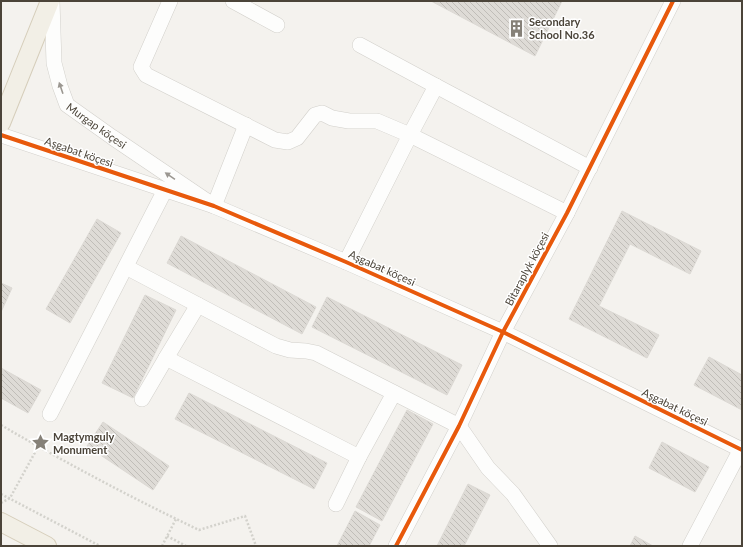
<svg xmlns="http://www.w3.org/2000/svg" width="743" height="547" font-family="Lato,sans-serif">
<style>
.building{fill:url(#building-back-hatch);stroke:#dcd9d4}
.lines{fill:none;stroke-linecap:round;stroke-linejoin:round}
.minor-casing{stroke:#d2d0cb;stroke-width:16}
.major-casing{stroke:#d6cebb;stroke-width:20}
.path{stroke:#d3d2cc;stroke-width:2.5;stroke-dasharray:2 2;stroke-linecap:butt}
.minor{stroke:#fdfdfc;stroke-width:15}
.major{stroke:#f2efe6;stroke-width:18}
.cycleway-casing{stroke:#fff;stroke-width:6}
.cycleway{stroke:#e8590c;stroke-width:4}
.oneway{fill:#9b9791}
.labels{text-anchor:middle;stroke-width:3;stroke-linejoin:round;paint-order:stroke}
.poi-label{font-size:11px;font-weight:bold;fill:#4b4439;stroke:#fff;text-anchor:start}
.street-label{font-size:11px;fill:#4b4439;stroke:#fff}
</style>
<defs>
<pattern id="building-back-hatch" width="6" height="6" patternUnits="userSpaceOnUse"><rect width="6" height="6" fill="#dedbd6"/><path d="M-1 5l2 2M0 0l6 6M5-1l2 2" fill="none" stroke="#c0bdb8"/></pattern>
</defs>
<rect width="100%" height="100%" fill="#f4f2ee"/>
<path class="building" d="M431,1H562L535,56Z
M622,211L701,251L690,274L630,244L599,306L659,335L647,358L569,319Z
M97,219L121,233L70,323L46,309Z
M181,236L316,307L302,334L167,263Z
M1,283L12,288L1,312Z
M145,295L176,310L133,398L102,383Z
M327,297L462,365L447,395L312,327Z
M709,357L742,375V410L694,385Z
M1,368L41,390L28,413L1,398Z
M189,393L327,463L314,489L175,419Z
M407,410L433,424L382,521L356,507Z
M103,422L169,466L153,490L87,446Z
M662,442L709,467L695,492L649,468Z
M468,484L490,495L464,546H437Z
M355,511L380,525L369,546H337Z
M635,536L653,546H630Z"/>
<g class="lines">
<defs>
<g id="minor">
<path id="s1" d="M52,1L54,63L60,86L67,105L112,137L214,206L246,125"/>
<path d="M170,1L141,67L146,75L275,140L288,142L297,138L315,115L322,113L332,118L349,121H377L410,135L567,213"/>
<path d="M233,1L277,25"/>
<path d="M360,45L436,86"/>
<path d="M1,135L214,206L346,262L503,332L742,450"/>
<path d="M346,262L410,135L436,86L590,168"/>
<path d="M126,267L276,346L290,350L306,351L316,353L459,426L488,468L513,494L550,546"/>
<path d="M198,305L166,358L359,457L394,393"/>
<path d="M142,399L166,358"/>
<path d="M50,414L165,190"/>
<path d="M336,504L359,457"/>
<path d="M396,546L459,426L503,332L567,213L673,1"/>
<path d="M690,546L741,449"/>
</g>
<path id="major" d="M1,123L50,1
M1,522L47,546"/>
</defs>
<use href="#minor" class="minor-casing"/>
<use href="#major" class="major-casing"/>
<path class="path" d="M1,425C66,463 132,498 199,530L245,516L256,546
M1,494L100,546
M1,503L10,498L38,447
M167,536L186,546
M162,546L176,519"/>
<use href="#minor" class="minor"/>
<use href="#major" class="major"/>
<defs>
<path id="cycleway" d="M1,135L214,206L346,262L503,332L742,450
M396,546L459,426L503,332L567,213L673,1"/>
</defs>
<use href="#cycleway" class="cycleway-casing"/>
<use href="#cycleway" class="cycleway"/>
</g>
<defs><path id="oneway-solid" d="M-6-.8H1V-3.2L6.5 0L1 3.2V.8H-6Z"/></defs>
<g class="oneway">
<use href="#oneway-solid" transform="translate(61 88) rotate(-109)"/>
<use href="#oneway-solid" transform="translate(170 176) rotate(-146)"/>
</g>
<defs>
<symbol id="building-bare" viewBox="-9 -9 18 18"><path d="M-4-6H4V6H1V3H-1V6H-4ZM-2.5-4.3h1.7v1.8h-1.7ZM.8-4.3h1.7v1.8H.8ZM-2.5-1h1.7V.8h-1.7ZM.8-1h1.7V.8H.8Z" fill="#868178" stroke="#fff" stroke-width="2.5" paint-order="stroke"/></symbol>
<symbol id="sight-bare" viewBox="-9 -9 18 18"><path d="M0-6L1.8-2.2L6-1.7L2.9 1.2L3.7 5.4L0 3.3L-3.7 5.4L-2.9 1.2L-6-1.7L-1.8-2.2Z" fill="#868178" stroke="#fff" stroke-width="2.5" paint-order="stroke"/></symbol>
</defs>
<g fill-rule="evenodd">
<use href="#building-bare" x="504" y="16" width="25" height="25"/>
<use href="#sight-bare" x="28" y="430" width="25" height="25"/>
</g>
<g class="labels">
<g class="poi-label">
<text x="529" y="26">Secondary<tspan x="529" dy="13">School No.36</tspan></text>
<text x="53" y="441">Magtymguly<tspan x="53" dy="13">Monument</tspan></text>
</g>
<g class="street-label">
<text dy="4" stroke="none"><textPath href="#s1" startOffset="142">Murgap köçesi</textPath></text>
<text transform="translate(79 152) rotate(19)" y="4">Aşgabat köçesi</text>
<text transform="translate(382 268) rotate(24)" y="4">Aşgabat köçesi</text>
<text transform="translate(527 269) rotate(-62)" y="4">Bitaraplyk köçesi</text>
<text transform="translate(675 407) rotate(26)" y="4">Aşgabat köçesi</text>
</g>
</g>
<rect width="743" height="547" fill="none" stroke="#4b4439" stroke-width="4"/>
</svg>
